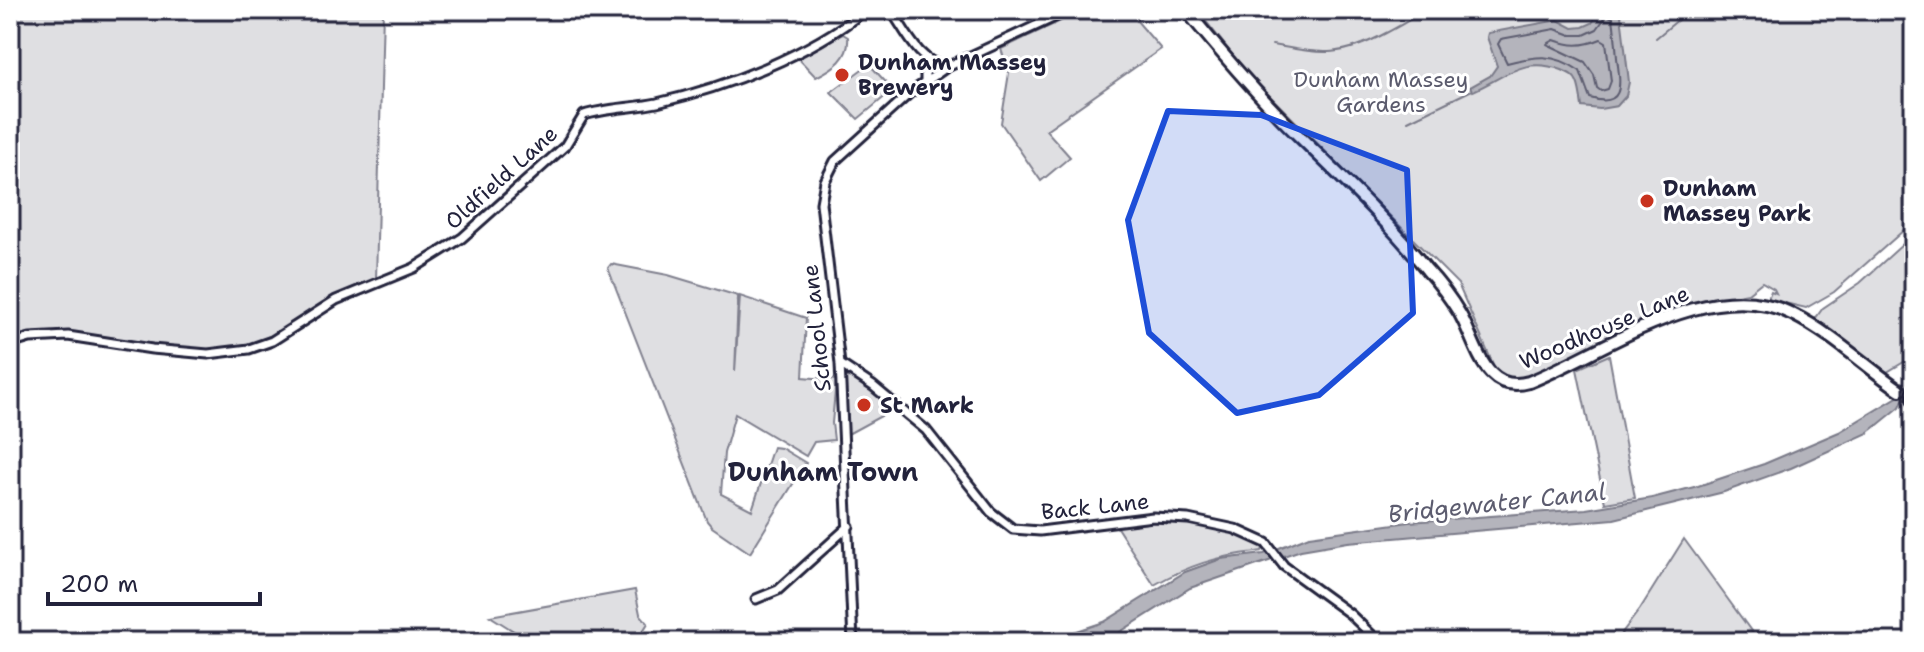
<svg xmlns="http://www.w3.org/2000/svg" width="1924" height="652" font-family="'Shantell Sans',sans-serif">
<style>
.green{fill:#dfdfe2;stroke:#80808e;stroke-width:2}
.water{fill:#b4b4bc;stroke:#7a7a88;stroke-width:2}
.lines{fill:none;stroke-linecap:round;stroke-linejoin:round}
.shore{stroke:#5c5c6f;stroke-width:2}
.stream{stroke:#7a7a88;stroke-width:2}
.minor-casing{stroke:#22223b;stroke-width:13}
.secondary-casing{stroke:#22223b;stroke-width:16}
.minor{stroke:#fff;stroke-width:7}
.secondary{stroke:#fff;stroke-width:10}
.marked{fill:#1d4ed8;fill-opacity:0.2;stroke:#1d4ed8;stroke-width:6;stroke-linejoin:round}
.poi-dot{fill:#c8321e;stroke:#fff;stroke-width:3}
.labels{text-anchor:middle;stroke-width:6;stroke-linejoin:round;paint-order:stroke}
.poi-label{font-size:22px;font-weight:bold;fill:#22223b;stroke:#fff;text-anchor:start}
.park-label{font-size:22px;fill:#5b5b6d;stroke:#fff}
.street-label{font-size:22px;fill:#22223b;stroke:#fff}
.water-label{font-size:24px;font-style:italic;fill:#5c5c6f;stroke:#fff}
.quarter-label{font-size:26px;font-weight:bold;fill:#22223b;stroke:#fff}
</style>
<rect width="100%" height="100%" fill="#fff"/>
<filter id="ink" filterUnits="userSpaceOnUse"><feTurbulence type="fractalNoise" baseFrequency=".0125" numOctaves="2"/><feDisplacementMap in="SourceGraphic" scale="16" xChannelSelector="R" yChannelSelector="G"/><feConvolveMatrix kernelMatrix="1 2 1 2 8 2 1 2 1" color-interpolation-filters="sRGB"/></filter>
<g filter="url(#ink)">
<path class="green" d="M10,10H383L376,280C361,287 346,292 332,300C298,319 267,344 228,349C154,359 83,318 10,337Z
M1084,10H1139L1143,15L1137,21L1161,49L1046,130L1070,157L1041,181L1001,123L1009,73L1001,49Z
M1197,10H1914V221L1834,292L1806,308L1768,299L1771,291L1776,293L1774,289L1762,282L1748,293L1689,304L1578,353L1545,372L1524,379H1505L1496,371L1458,284L1248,74Z
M843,34L848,37C850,58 834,68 816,77L796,56Z
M869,64L893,90L858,119L831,92Z
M1914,234V356L1887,372L1815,319L1823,308L1860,283Z
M611,264L668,275L738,296L735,372L740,296L806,318L803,377L836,380L832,423L834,440L814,442L806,456L735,414L724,453L721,494L752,510L773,447L781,448L806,463L750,553L712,527L707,521L608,268Z
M1609,355L1635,498L1605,503L1577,369Z
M845,377C864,376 881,397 894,409L846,435Z
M1157,520C1194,523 1230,529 1264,545L1262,551L1256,552C1218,556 1187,566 1154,585L1116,526Z
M1684,539L1759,642H1615L1640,609Z
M635,590L640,614L648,623L638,639L624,642H531L490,616Z"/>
<path class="water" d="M1600,10H1618L1621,15L1629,82L1626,96L1617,106L1600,109L1582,107C1581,99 1580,89 1577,82C1574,75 1569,73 1562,70C1523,56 1507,76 1473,91L1470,87L1490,76L1497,66L1487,37L1488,33L1558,20L1573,28L1583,27L1592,23Z
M1914,375V390L1903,400L1900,407L1868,433L1791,468L1724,492L1614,519L1348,542L1301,550L1190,588L1112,637L1099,642H1044L1104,622L1185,572L1221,559L1264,554L1309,536L1409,522L1586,509L1652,498L1698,486L1764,464L1839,432L1899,396Z"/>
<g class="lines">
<path class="shore" d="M1607,15L1613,18C1615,32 1616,45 1617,58C1620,82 1626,109 1590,98L1580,71C1553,52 1535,56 1507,63L1498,44L1501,39L1555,29L1571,35H1584L1597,29Z
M1601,39L1606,42L1611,81L1608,89L1601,91L1597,88L1594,75L1585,62L1547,44L1554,40C1571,46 1582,47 1601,39Z"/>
<path class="stream" d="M1656,38L1679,19L1684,10
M1272,45C1323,54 1340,58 1386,33C1399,26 1412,20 1423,10
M1408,121L1472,90"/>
<defs>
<path id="minor" d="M891,10C906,32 919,63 947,67
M925,59V82
M10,344L30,338L68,336L152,349L208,354L249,349L272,341L336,300L414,268L462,238L565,146L584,115C607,108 633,108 657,103C726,87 810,55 865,10
M840,364L873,386L926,430L991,512L1013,529L1040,531L1153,517L1188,519L1235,529L1266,543L1284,566L1350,614L1379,642
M756,599L778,590L849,526
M853,642L840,364L821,203L825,181L835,161L910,93L947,67L1070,10"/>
<path id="secondary" d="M1186,10C1222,54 1260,98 1300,137C1344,180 1389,222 1427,270C1439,283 1451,299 1460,314C1477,344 1484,395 1529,382C1605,352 1711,271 1794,315C1832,334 1865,366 1900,390
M1913,399L1914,400"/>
</defs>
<use href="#minor" class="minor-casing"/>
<use href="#secondary" class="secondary-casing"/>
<use href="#minor" class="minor"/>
<use href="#secondary" class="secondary"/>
</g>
</g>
<path class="marked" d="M1168,111L1261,115L1407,170L1413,313L1319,395L1237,413L1149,333L1128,220Z"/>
<g class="poi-dot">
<circle cx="842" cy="75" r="8"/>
<circle cx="1647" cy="201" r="8"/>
<circle cx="864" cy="405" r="8"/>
</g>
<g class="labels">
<g class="poi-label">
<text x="858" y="70">Dunham Massey<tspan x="858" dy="25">Brewery</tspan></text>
<text x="1663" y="196">Dunham<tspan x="1663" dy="25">Massey Park</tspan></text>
<text x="880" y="413">St Mark</text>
</g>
<g class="park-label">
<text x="1381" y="87">Dunham Massey<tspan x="1381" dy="25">Gardens</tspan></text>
</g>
<g class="street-label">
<text transform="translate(501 177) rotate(-42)" y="8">Oldfield Lane</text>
<text transform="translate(1604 327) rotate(-23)" y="8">Woodhouse Lane</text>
<text transform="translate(816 328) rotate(-96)" y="8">School Lane</text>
<text transform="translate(1095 506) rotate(-6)" y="8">Back Lane</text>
</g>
<g class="water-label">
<text transform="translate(1497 503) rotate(-6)" y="8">Bridgewater Canal</text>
</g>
<g class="quarter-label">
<text x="823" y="481">Dunham Town</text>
</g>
</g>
<rect width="1924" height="652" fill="none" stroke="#fff" stroke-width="40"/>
<rect x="20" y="20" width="1884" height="612" fill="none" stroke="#22223b" stroke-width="3" filter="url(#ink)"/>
<path d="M48 592v12h212v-12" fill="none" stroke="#22223b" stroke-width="4"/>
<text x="60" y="592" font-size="24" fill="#22223b" stroke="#ffffff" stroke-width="6" paint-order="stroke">200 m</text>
</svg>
